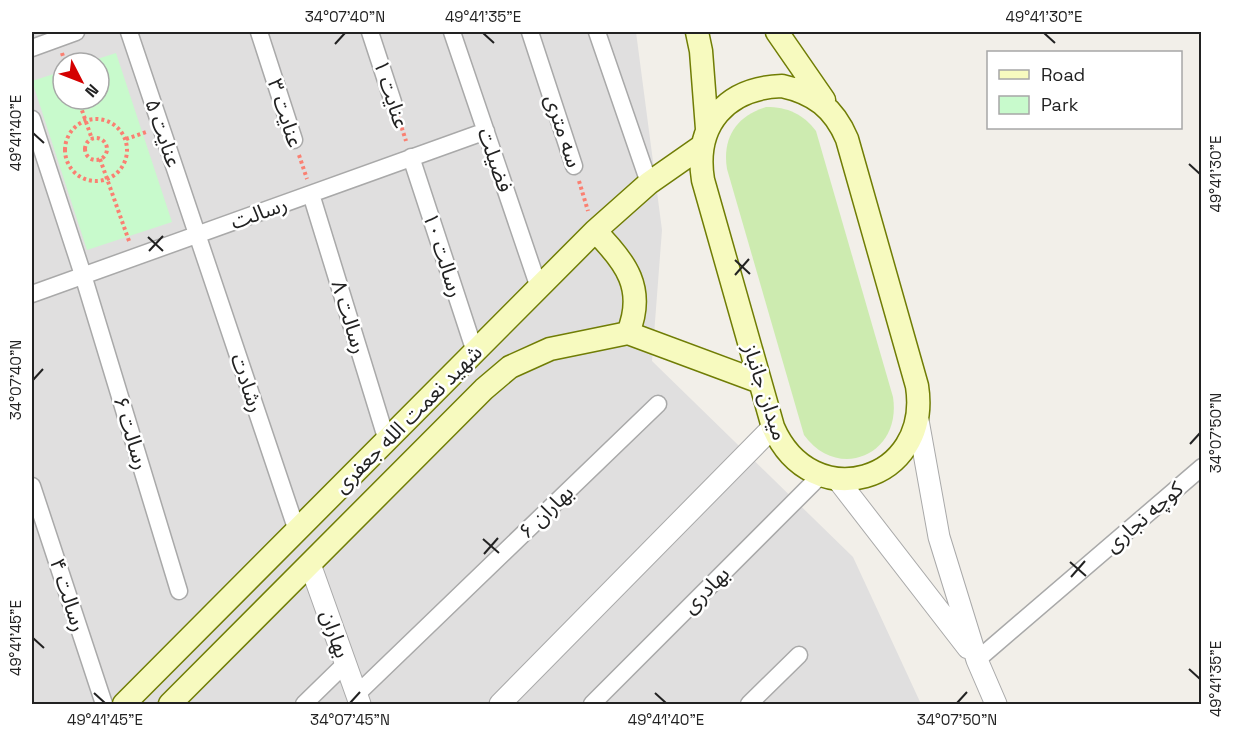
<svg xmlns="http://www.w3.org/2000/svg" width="1233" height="736" font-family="'Space Grotesk','Noto Sans Arabic',sans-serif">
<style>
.residential{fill:#e0dfdf;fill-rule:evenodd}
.grass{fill:#cdebb0}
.park{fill:#c8facc}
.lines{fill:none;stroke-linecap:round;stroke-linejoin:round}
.minor-casing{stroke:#a9a9a9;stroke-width:19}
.tertiary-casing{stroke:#a9a9a9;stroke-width:23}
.secondary-casing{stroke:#707d05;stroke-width:25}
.path{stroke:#fa8072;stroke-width:4;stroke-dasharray:3 3;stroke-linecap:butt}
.minor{stroke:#fff;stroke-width:16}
.tertiary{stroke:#fff;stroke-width:21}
.secondary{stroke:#f7fabf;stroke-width:22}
.ticks{fill:none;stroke:#222;stroke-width:2}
.labels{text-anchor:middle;stroke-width:5;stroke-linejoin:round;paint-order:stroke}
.street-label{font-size:21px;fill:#222;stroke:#fff}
.neatline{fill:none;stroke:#222;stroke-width:2}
.ticks-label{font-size:15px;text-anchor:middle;fill:#222}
</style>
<rect width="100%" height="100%" fill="#f2efe9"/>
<path class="residential" d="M32,32H636L662,230L652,361L853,557L921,704H32ZM63,63H99V99H63Z"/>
<path class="grass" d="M766,107C788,107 803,114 816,131L893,397C902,455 838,482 804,435L727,169C722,138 736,116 766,107Z"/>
<path class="park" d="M116,53L172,222L87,250L32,81L63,71V99H99V63H85Z"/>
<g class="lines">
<defs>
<path id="minor" d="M129,32L297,531
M259,32L294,140
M370,32L393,102
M452,32L539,288
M530,32L574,166
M597,32L649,183
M32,48L76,32
M32,119L83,275L179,591
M411,157L475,352
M311,194L387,441
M32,294L486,131
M32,486L104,704
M977,660L1202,467
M356,695L658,404
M304,704L345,664
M592,704L820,476
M749,704L799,655"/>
<path id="tertiary" d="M918,420L939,537L977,660L996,704
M838,480L968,648
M310,564L360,704
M500,704L773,427"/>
<path id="secondary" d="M697,32L701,51L707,129
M777,32L824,100
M782,86C814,93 834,108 847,139L917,386C932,482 812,517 773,427L703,180C694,125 726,88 782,86Z
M595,231C626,262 646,289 628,333
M124,704L595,231L649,183L702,146
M170,704L484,389L510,367L550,349L628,333L760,382"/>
</defs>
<use href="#minor" class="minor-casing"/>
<use href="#tertiary" class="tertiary-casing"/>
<use href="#secondary" class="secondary-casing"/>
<path class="path" d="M62,53L65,63
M78,99L92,139
M398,116L406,141
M65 150a31 31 0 1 1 62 0a31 31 0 1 1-62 0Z
M85 149a11 11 0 1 1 22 0a11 11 0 1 1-22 0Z
M126,139L146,132
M299,155L307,179
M100,159L129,241
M579,181L588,211"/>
<use href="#minor" class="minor"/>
<use href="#tertiary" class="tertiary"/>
<use href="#secondary" class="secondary"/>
</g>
<path class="ticks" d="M483,33L494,43M1044,33L1055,43M335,44L345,33M33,133L44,143M1189,164L1200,174M148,237L163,251M149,251L163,236M735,260L750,274M735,275L749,259M33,380L43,369M1190,444L1200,433M483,539L499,553M484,554L498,538M1070,562L1086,576M1071,577L1085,561M33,638L44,648M1189,669L1200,679M94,693L105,703M655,693L666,703M350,703L360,692M957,703L967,692"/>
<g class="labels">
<g class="street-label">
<text transform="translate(391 94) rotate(72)" y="7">عنایت ۱</text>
<text transform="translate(285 113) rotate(72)" y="7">عنایت ۳</text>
<text transform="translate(563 131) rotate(72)" y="7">سه متری</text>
<text transform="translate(163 133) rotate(71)" y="7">عنایت ۵</text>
<text transform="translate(495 160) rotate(71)" y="7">فضیلت</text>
<text transform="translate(259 213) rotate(-20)" y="7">رسالت</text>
<text transform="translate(443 255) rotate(72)" y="7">رسالت ۱۰</text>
<text transform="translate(349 317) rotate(73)" y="7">رسالت ۸</text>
<text transform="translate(247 383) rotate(71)" y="7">رشادت</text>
<text transform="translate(765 392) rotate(72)" y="7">میدان جانباز</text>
<text transform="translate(408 419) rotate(-45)" y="7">شهید نعمت الله جعفری</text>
<text transform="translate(131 433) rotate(73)" y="7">رسالت ۶</text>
<text transform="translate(546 512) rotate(-44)" y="7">بهاران ۶</text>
<text transform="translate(1144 517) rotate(-41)" y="7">کوچه نجاری</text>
<text transform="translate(706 590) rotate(-45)" y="7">بهادری</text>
<text transform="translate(68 595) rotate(72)" y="7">رسالت ۴</text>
<text transform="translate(335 634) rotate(71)" y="7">بهاران</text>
</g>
</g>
<rect width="1233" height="736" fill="none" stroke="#ffffff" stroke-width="66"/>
<rect x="987" y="51" width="195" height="78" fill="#ffffff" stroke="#a7a7a7" stroke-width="1.5"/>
<rect x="999" y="70" width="30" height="9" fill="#f7fabf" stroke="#a7a7a7" stroke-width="1.5"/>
<text x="1041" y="81" font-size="18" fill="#222222">Road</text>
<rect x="999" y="96" width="30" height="18" fill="#c8facc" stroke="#a7a7a7" stroke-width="1.5"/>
<text x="1041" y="111" font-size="18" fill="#222222">Park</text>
<g transform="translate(81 81) rotate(132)"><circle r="28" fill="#ffffff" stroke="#a7a7a7" stroke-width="1.5"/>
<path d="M0-4.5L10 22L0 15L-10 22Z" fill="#d40000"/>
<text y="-9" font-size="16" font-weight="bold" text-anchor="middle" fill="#222222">N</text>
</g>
<rect x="33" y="33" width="1167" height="670" class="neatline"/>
<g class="ticks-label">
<text x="345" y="22">34°07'40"N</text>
<text x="483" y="22">49°41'35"E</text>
<text x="1044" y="22">49°41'30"E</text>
<text transform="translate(16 133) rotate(-90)" y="5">49°41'40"E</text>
<text transform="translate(1216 174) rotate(-90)" y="5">49°41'30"E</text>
<text transform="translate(16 380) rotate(-90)" y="5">34°07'40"N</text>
<text transform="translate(1216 433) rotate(-90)" y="5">34°07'50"N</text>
<text transform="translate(16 638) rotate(-90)" y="5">49°41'45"E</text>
<text transform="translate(1216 679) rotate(-90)" y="5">49°41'35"E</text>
<text x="105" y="725">49°41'45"E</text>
<text x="350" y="725">34°07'45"N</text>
<text x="666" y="725">49°41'40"E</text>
<text x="957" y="725">34°07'50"N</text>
</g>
</svg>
